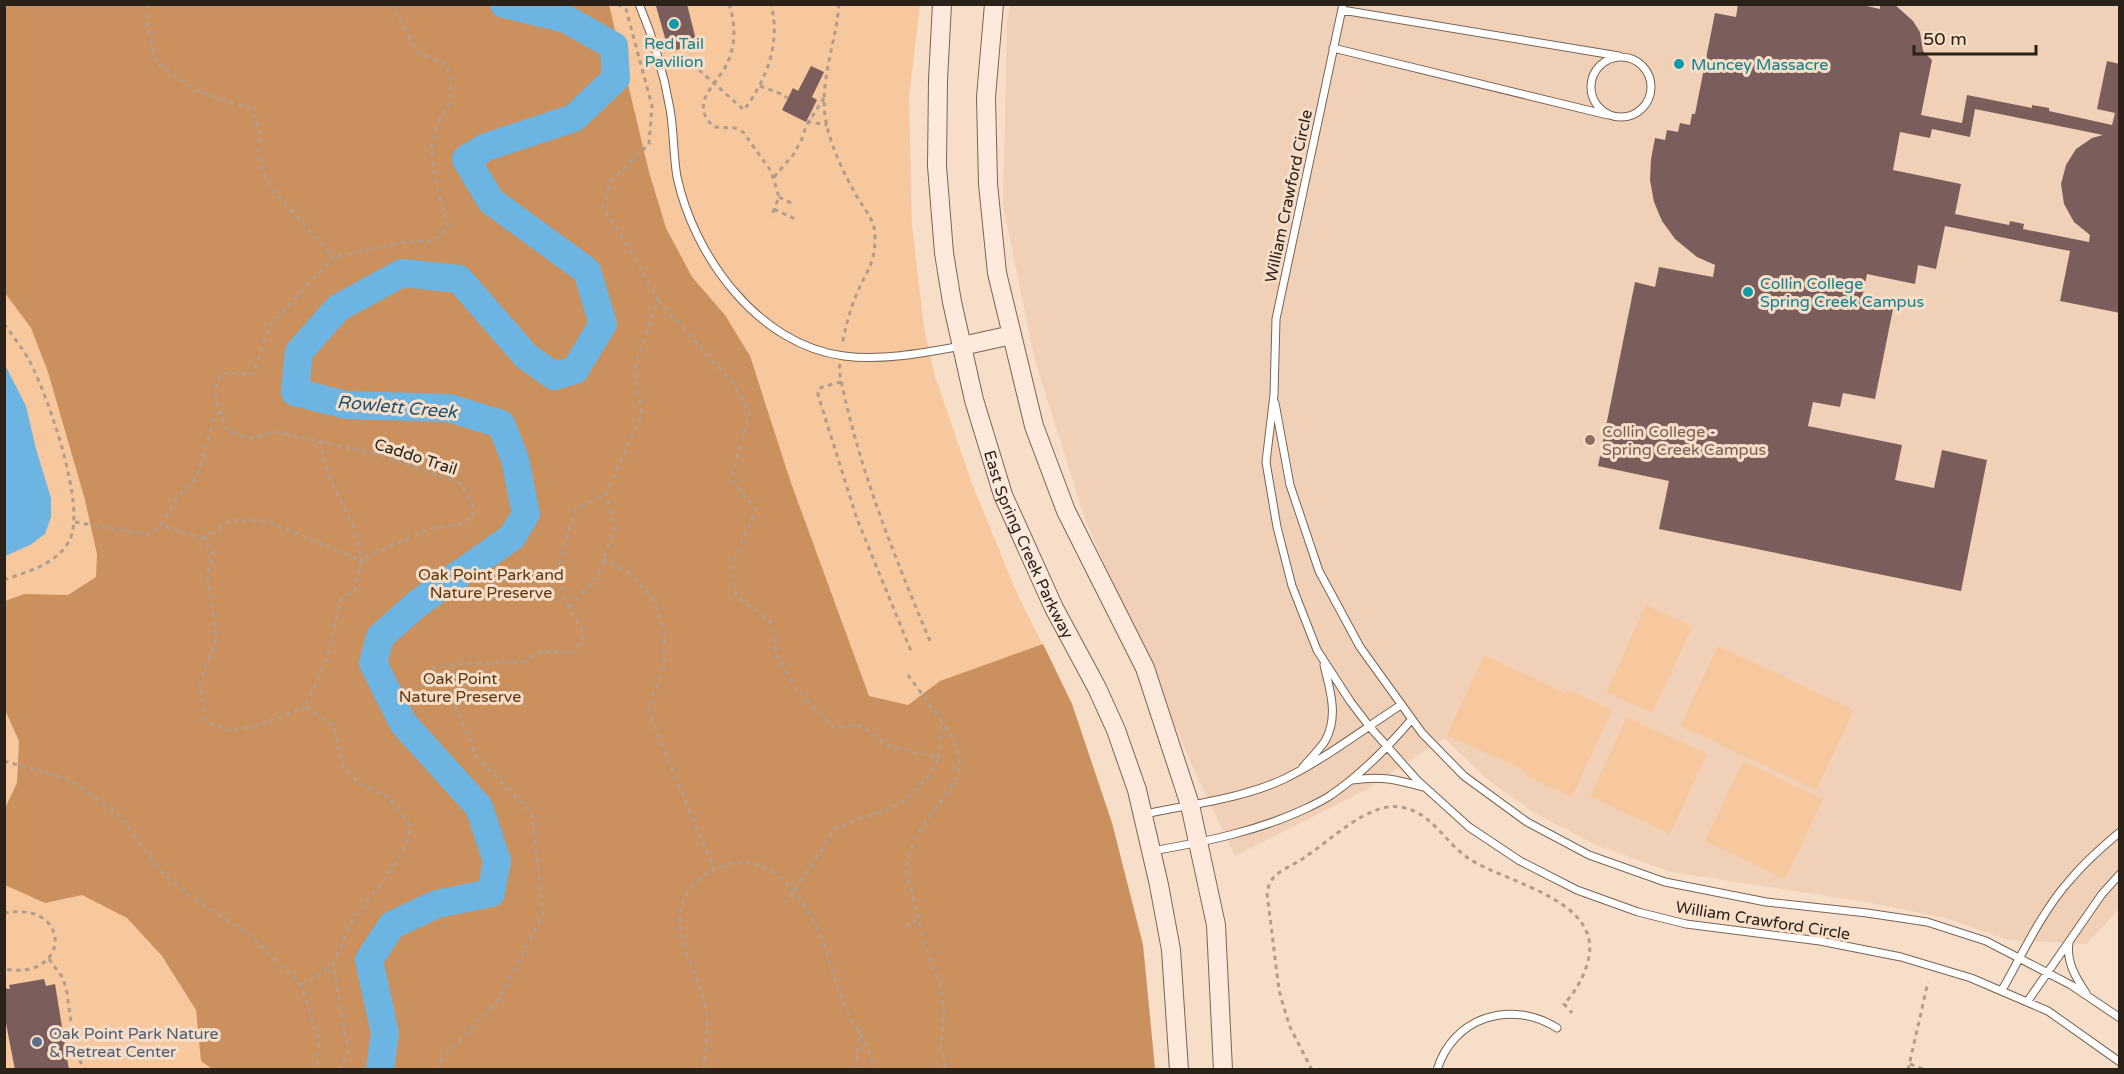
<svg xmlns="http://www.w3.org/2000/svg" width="2124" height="1074" font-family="'Varela Round',sans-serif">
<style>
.built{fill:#f0d1b8}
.green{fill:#f7c79e}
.forest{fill:#ca915e}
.water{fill:#6cb4e1}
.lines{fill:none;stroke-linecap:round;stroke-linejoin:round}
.river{stroke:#6cb4e1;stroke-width:28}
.building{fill:#7b5e5b;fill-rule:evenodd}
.service-casing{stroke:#7a6452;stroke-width:9}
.secondary-casing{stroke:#7a6452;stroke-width:20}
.path{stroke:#b19d8d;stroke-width:3;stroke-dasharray:4.5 4.5;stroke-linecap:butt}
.service{stroke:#fff;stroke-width:7}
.secondary{stroke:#feeadd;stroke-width:18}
.culture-dot{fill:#0f9aa8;stroke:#f7dec9;stroke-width:2}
.education-dot{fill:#8d6e63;stroke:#f7dec9;stroke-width:2}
.service-dot{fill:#5c6f8a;stroke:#f7dec9;stroke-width:2}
.labels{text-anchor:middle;stroke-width:6;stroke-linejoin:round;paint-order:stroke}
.culture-label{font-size:16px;fill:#0d838f;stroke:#f7dec9;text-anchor:start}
.street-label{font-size:16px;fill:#2a2119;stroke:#f7dec9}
.education-label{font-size:16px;fill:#785e54;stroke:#f7dec9;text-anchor:start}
.park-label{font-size:16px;fill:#5e370f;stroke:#f7dec9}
.service-label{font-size:16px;fill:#4e5e75;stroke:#f7dec9;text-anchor:start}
.water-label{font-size:18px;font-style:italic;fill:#1b5271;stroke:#f7dec9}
</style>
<rect width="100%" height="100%" fill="#f7dec9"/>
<path class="built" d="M1010,4L2119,5V909L2087,944L2007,940L1946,918L1866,902L1671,872L1596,845L1533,812L1488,780L1444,738L1366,790L1235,856L1196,774L1085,519L1035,361L1003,205L1007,23Z"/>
<path class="green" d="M5,5H920L909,98L912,226L924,328L935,376L972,484L1016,591L1072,704L1112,823L1143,945L1155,1069L5,1070Z
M1646,605L1692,627L1652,713L1606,692Z
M1718,646L1854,710L1816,790L1680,726Z
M1484,655L1565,693L1567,689L1612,710L1572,797L1525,776L1527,772L1447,735Z
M1627,717L1707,754L1670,834L1590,796Z
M1743,761L1823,799L1785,879L1705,841Z"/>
<path class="forest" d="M5,4L609,5L649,172L666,228L692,277L725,315L750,356L791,483L869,696L908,705L940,681L1043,644L1072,704L1112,823L1143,945L1155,1069H212L201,1061L196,1010L162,956L127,918L82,895L45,903L5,885V808L17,783L19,741L5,710V601L24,594L68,595L96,577L97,554L85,500L48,372L31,328L5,293Z"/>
<path class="water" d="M4,363L26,406L36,449L51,498V517L45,534L30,545L5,556Z"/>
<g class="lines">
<path class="river" d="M380,1070L385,1033L369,960L392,925L437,904L491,893L497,861L479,807L403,723L373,663L380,637L417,604L512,537L526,514L515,459L501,424L449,408L346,405L295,392L299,352L338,308L402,273L459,279L526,356L554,376L575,370L603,324L587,271L491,201L466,159L486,147L574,118L616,78L614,46L566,19L504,4"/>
</g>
<path class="building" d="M660,4H687L697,44L669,52L656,6Z
M1738,4H1858L1880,9V4H1894L1913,21L1920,32L1923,51L1932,60L1921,115L1962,123L1967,95L2032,108V105L2049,108V111L2112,125L2115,113L2097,109L2107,61L2120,64V313L2060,301L2070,251L1945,226L1936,269L1918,265L1915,284L1867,274L1862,298L1894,304L1875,399L1843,393L1840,407L1813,402L1808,426L1902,445L1895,480L1934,488L1942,450L1987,460L1961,591L1659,529L1669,481L1598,466L1635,282L1655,287L1659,267L1713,277L1715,265L1697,257L1675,239L1662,221L1654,202L1650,180L1651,159L1655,138L1665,140L1667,130L1678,132L1680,123L1690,125L1692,114H1695L1715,13L1736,17ZM1975,109L2103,135L2092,138L2076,149L2066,165L2061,184L2064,204L2074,222L2090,235L2089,242L2023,229L2024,224L2010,221L2009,225L1955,214L1961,184L1893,170L1900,132L1930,138L1932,129L1970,137Z
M811,66L824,72L812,97L817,100L806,122L782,110L793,88L798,91Z
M44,979L46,986L55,984L69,1070H15L4,1013V988L10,989L9,985Z"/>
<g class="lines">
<defs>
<path id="service" d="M639,4C653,37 664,74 670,109C674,131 673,154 677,177C694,256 758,345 844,356C882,361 923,353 961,346
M1343,4L1276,319L1274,395L1266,462L1277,527L1292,586L1317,650L1350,701L1369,726L1417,780L1469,827L1520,861L1577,890L1638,912L1686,924L1820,941L1901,957L1971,978L2048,1011L2120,1062
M1342,10L1619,56
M1333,48L1608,115
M1591 87a30 30 0 1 1 60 0a30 30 0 1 1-60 0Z
M1275,403L1290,485L1319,571L1360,647L1422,733L1464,776L1527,822L1589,855L1665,882L1766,902L1867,913L1927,922L1986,941L2071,985L2120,1018
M1303,767C1310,759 1319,750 1325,741C1339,716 1330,690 1324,665
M1352,780C1382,776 1395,779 1423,787
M1145,814C1191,804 1241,799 1284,779C1325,759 1362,730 1401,705
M1152,851C1204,842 1259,831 1307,808C1315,804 1324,800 1331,795C1362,774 1388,747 1412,719
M2069,943C2066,962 2076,978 2086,993
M2002,990C2023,953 2042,911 2070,880C2085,862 2102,847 2120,832
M2027,1002L2102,894L2120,874
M1437,1070C1453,1017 1511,999 1557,1028"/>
<g id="secondary">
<path id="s1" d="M942,4L938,80L937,166L944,253L952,302L974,400L1003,495L1054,608L1097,688L1116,730L1137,790L1159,885L1171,950L1179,1070"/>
<path d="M994,4L986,97L988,184L997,273L1034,426L1066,511L1145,668L1190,805L1216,925L1223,1070"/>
<path d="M962,346L1012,335"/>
</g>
</defs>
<use href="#service" class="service-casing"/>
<use href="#secondary" class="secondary-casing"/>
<path class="path" d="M149,4L147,25L156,63L198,91L251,109L260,132L258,154L268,185L334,257
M729,4C735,22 736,42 729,59C721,83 686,101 714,127L735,128L743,132L771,171L779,197L771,217
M839,4C836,45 817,86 827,126C832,149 844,173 855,193C863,208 876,220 875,238C875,264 866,272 857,293C850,310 845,328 842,346
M699,70L744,110C767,79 781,43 771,4
M760,86L784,95L787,98
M808,120L809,122L827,125
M774,177L793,155L802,139L806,126L824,98
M779,197L795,205
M774,209L797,220
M658,300L731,381L750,412L731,480L756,509L733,562L736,596L771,622L777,656L795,688L834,728L857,725L871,732L886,745L938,758L932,772L909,798L886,810L835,828L794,892L785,902
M4,324C13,336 23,349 30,362C47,394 88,509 69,541C56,565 28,571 4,580
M840,364L839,370C857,464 893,553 930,641
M841,382L822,387L818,390V395L857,519L911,651
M219,411L213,422L197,477L176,499L161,525L203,539L213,553L207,575L216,634L215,645L200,680L205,721L227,730L253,727L305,707
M75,522L149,535L161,525
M203,539L231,520L267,521L362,561L354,528L330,478L319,441
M603,559L629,573L653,598L665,633L664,668L648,707L658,736L714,869
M569,607L598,575L614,528L606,493
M908,675C921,694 957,736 959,757C960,764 959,769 957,776C940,808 911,831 906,868L925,946L940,985L944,1009L941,1046L946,1070
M938,758L941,724
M4,761L70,780L118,814L159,870L185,892L251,936L301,985L319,1041L317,1070
M4,913C11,912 17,911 24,912C71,916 65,980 4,969
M905,926L918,920
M49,959L63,978L67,993L75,1052L85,1070
M301,985L315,978L333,964
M1910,1064L1925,1070
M340,1070L348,1051L333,964L353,918L382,883L406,846L411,827L389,798L360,784L343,767L334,726L305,707L327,657L341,599L355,590L360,563L367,556L432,528L458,525L473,517V505L460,483L380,455L304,438L275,432L250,438L228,432C219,411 210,394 221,373L253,374L270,325L334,257L409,241L432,242L448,227L436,184L431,147L439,119L450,102L451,83L446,64L418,53L391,4
M437,1070L439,1062L498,1000L543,914L532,813L476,756L455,705L432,692L433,668L460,664L523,662L540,651L575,653L584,633L565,600L558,567L575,510L606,493L642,414L634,369L658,300L633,254L603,207L611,181L649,144L652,106L626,9L617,4
M703,1070C707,1048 709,1022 704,1001C696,970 676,943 681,909C684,891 698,877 715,869C767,843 804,897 822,939C830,958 833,978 841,996C844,1004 848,1014 852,1021C855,1026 859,1030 862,1036C868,1047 871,1059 876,1070
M856,1070L859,1031
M1312,1070L1290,1027L1284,1008L1279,990L1267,893C1268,887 1270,881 1274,877C1283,868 1296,864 1305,857C1330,841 1368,802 1400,807C1432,811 1446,845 1471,860C1508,883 1599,900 1589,956C1586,974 1576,991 1564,1004L1572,1013
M1908,1070L1928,982"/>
<use href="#service" class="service"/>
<use href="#secondary" class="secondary"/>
</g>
<g class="culture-dot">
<circle cx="674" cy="24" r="6"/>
<circle cx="1679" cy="64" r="6"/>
<circle cx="1748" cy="292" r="6"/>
</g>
<circle class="education-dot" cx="1590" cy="440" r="6"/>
<circle class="service-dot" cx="37" cy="1042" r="6"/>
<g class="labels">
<g class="culture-label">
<text x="674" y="49" text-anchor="middle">Red Tail<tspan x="674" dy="18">Pavilion</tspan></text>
<text x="1691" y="70">Muncey Massacre</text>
<text x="1760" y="289">Collin College<tspan x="1760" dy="18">Spring Creek Campus</tspan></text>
</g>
<g class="street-label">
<text transform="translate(1288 196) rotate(-78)" y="6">William Crawford Circle</text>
<text transform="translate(416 456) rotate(18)" y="6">Caddo Trail</text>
<text dy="6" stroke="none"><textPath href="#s1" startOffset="554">East Spring Creek Parkway</textPath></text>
<text transform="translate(1763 920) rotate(9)" y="6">William Crawford Circle</text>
</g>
<g class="education-label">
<text x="1602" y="437">Collin College -<tspan x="1602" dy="18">Spring Creek Campus</tspan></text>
</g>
<g class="park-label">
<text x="491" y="580">Oak Point Park and<tspan x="491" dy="18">Nature Preserve</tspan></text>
<text x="460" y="684">Oak Point<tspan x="460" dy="18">Nature Preserve</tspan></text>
</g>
<g class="service-label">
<text x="49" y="1039">Oak Point Park Nature<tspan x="49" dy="18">&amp; Retreat Center</tspan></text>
</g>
<g class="water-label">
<text transform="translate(397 407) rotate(5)" y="6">Rowlett Creek</text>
</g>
</g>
<rect width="2124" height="1074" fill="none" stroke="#2a2119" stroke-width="12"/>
<path d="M1914 45v9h122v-9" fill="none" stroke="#2a2119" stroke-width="3"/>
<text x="1923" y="45" font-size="18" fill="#2a2119" stroke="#f7dec9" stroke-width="4.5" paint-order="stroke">50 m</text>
</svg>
